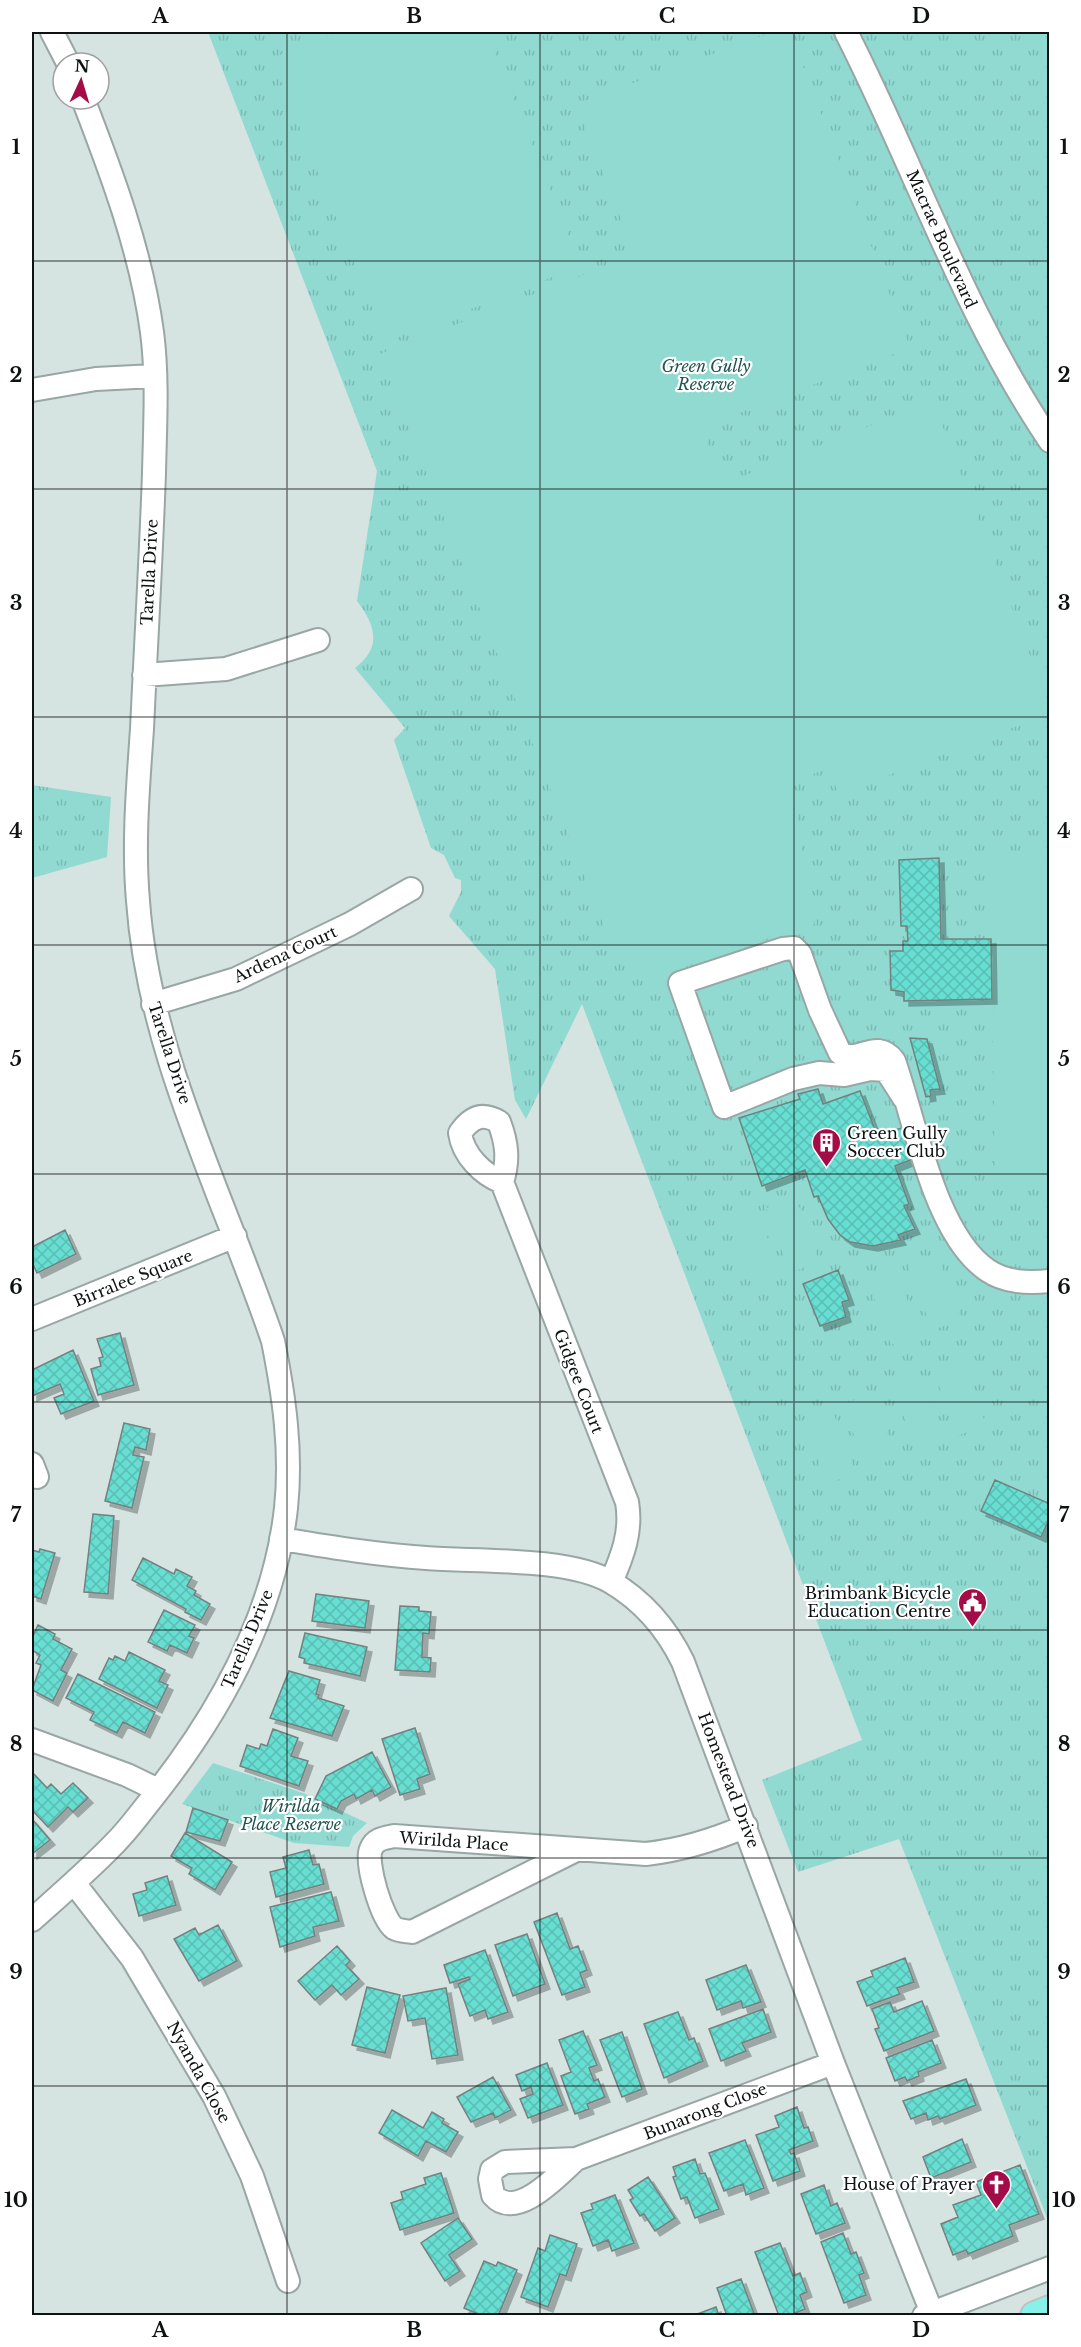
<svg xmlns="http://www.w3.org/2000/svg" width="1081" height="2347" font-family="'Libre Baskerville',serif">
<style>
.park{fill:url(#park-tufts)}
.pitch{fill:#90dad2}
.building{fill:url(#building-cross-hatch);stroke:#74817f;stroke-width:1.5;filter:url(#shadow)}
.lines{fill:none;stroke-linecap:round;stroke-linejoin:round}
.minor-casing{stroke:#98a6a4;stroke-width:26}
.major-casing{stroke:#c0c1c1;stroke-width:32}
.minor{stroke:#fff;stroke-width:22}
.major{stroke:#86f2ea;stroke-width:28}
.grid{fill:none;stroke:#0e1212;stroke-width:1.5;stroke-opacity:0.55}
.labels{text-anchor:middle;stroke-width:4.5;stroke-linejoin:round;paint-order:stroke}
.street-label{font-size:16px;fill:#0e1212;stroke:#fff}
.park-label{font-size:16px;font-style:italic;fill:#215450;stroke:#fff}
.poi-label{font-size:16px;fill:#0e1212;stroke:#fff;text-anchor:end}
.neatline{fill:none;stroke:#0e1212;stroke-width:2}
.grid-label{font-size:20px;text-anchor:middle;font-weight:bold;fill:#0e1212}
</style>
<defs>
<pattern id="park-tufts" width="24" height="20" patternUnits="userSpaceOnUse" patternTransform="scale(1.5)"><rect width="24" height="20" fill="#90dad2"/><path d="M3 7l-1-3M5 7V3M7 7l1-3M15 17l-1-3M17 17v-4M19 17l1-3" fill="none" stroke="#7bbab3"/></pattern>
<pattern id="building-cross-hatch" width="8" height="8" patternUnits="userSpaceOnUse" patternTransform="scale(1.5)"><rect width="8" height="8" fill="#68ddd2"/><path d="M0 0l8 8M0 8l8-8" fill="none" stroke="#59bdb3"/></pattern>
<filter id="shadow"><feDropShadow dx="5" dy="5" stdDeviation="0" flood-color="#0004"/></filter>
</defs>
<rect width="100%" height="100%" fill="#d5e3e1"/>
<path class="park" d="M208,32H1049V2223L899,1839L798,1872L762,1780L862,1740L582,1004L526,1119L515,1100L495,969L449,916L461,892V880L455,878L444,855L431,848L394,740L405,728L355,668C382,647 376,626 357,601L377,471Z
M32,785L111,797L107,857L32,878Z
M213,1763L303,1793L367,1823L353,1836L349,1847L294,1843L182,1804Z"/>
<path class="pitch" d="M338,32H487L581,266L386,342L272,58Z
M772,32H790L910,348L702,427L720,485L933,401L1049,705V714L839,794L828,769L791,781L814,924L654,974L615,954L380,354L635,255L576,104Z
M1049,856V1187L995,1188L990,857Z
M796,1198L819,1262L790,1273L766,1208Z
M758,1211L781,1276L752,1286L729,1222Z
M938,1256L961,1320L932,1330L908,1266Z
M897,1271L920,1335L891,1345L868,1281Z
M963,1361L986,1425L957,1436L934,1372Z
M922,1377L945,1441L916,1451L893,1387Z
M872,1394L896,1458L866,1469L843,1404Z
M832,1409L856,1473L827,1484L803,1420Z"/>
<path class="building" d="M939,858L941,939H991L992,999L904,1001V992L891,990L890,951H903V941H908L907,926H901L899,860Z
M910,1038L927,1039L940,1089L930,1090L931,1096L926,1097Z
M818,1089L823,1104L860,1091L877,1135L906,1127L918,1157L895,1166L909,1204L904,1206L915,1229L898,1235L901,1240L873,1246L850,1242L840,1235L828,1219L818,1196L814,1197L805,1170L762,1186L739,1118L800,1099L798,1094Z
M65,1230L76,1254L37,1273L32,1262V1247Z
M838,1270L849,1300L842,1302L846,1317L820,1326L803,1284Z
M120,1333L134,1385L98,1395L91,1369L101,1366L99,1358L103,1357L97,1339Z
M73,1350L94,1401L61,1414L54,1398L64,1394L60,1384L32,1396V1370Z
M124,1423L150,1429L146,1450L135,1447L133,1455L144,1457L132,1508L105,1501Z
M995,1480L1050,1504V1517L1041,1537L981,1511Z
M93,1514L114,1516L108,1594L84,1592Z
M40,1549L55,1553L41,1599L32,1596V1550L39,1552Z
M143,1558L174,1574L176,1569L192,1577L187,1586L196,1591L194,1595L210,1604L201,1620L185,1612L186,1609L132,1580Z
M316,1594L369,1601L365,1628L312,1621Z
M400,1606L419,1607V1611L431,1612L429,1634L423,1633L422,1657L431,1658L430,1672L395,1670Z
M164,1610L195,1625L189,1636L194,1638L187,1653L170,1645L167,1651L148,1642Z
M38,1625L55,1634L53,1639L72,1649L61,1670L67,1673L53,1701L32,1690L41,1665L36,1663L40,1655L32,1650V1638Z
M305,1633L367,1647L360,1676L304,1663L305,1659L299,1657Z
M129,1652L165,1670L159,1681L168,1685L157,1708L99,1679L109,1658L113,1660L115,1656L125,1661Z
M289,1671L320,1680L316,1694L319,1695L318,1698L344,1706L332,1736L270,1718Z
M78,1674L155,1712L145,1733L123,1722L117,1733L90,1720L94,1712L66,1698Z
M415,1728L430,1774L417,1779L420,1789L400,1795L382,1739Z
M273,1729L298,1738L291,1756L308,1761L299,1786L240,1766L247,1745L259,1749L261,1744L267,1746Z
M372,1752L391,1787L375,1796L372,1790L356,1799L354,1794L341,1801L337,1809L315,1799L326,1776Z
M32,1772L47,1788L51,1784L61,1794L73,1783L88,1798L73,1812L68,1807L48,1827L32,1810Z
M193,1808L228,1820L220,1841L186,1832Z
M32,1819L50,1840L32,1854Z
M185,1833L232,1862L215,1890L189,1874L192,1868L171,1856Z
M309,1850L313,1865L319,1864L324,1884L276,1897L270,1872L286,1868L283,1857Z
M167,1876L176,1905L139,1916L133,1894L147,1890L145,1883Z
M331,1892L339,1921L313,1927L315,1936L280,1947L270,1907Z
M557,1913L570,1949L578,1946L587,1970L580,1973L585,1987L562,1995L534,1922Z
M218,1925L237,1961L199,1981L174,1939L195,1928L199,1935Z
M527,1934L545,1984L513,1996L495,1945Z
M337,1946L350,1961L346,1965L359,1979L341,1995L332,1985L315,2000L298,1981Z
M485,1950L508,2012L488,2019L485,2010L470,2016L458,1984L470,1979L469,1977L450,1983L444,1965Z
M905,1958L914,1982L897,1988L900,1994L867,2006L857,1982L873,1976L871,1971Z
M746,1965L761,2002L743,2008L741,2001L717,2010L706,1980Z
M367,1987L400,1995L385,2053L352,2045Z
M446,1988L458,2055L432,2059L425,2018L408,2021L403,1996Z
M922,2001L934,2031L884,2051L875,2029L879,2028L872,2009L890,2002L894,2012Z
M763,2009L771,2032L742,2043L746,2051L721,2061L709,2029Z
M678,2012L689,2040L694,2038L703,2061L664,2078L644,2024Z
M583,2031L597,2065L589,2068L594,2081L598,2079L605,2097L587,2104L589,2109L575,2114L561,2076L571,2072L559,2040Z
M622,2032L642,2089L622,2097L600,2040Z
M932,2040L941,2063L918,2072L919,2076L907,2081L905,2077L895,2081L886,2058Z
M547,2063L563,2105L528,2118L520,2099L533,2094L531,2087L522,2091L516,2075Z
M493,2077L511,2110L495,2118L493,2113L471,2122L457,2097Z
M966,2079L976,2105L940,2119L938,2116L928,2120L926,2113L911,2119L903,2101Z
M797,2107L804,2128L808,2127L813,2141L789,2150L791,2154L794,2153L800,2171L773,2181L756,2135L779,2127L775,2116Z
M392,2110L423,2128L432,2112L444,2119L442,2123L458,2132L446,2152L426,2141L418,2156L379,2133Z
M962,2139L971,2162L931,2178L923,2157Z
M745,2140L764,2188L746,2195L743,2184L724,2191L709,2153Z
M695,2159L700,2174L705,2173L719,2209L695,2218L687,2197L681,2199L673,2177L676,2176L673,2167Z
M1020,2165L1039,2214L1009,2225L1013,2236L968,2254L966,2250L953,2255L941,2224L958,2217L953,2205L981,2195L976,2182Z
M441,2173L454,2213L400,2230L391,2203L403,2199L401,2192L426,2184L424,2178Z
M648,2177L675,2218L655,2231L644,2214L640,2216L630,2200L633,2198L628,2190Z
M824,2185L831,2206L837,2203L845,2223L816,2234L801,2194Z
M615,2195L634,2243L612,2251L608,2240L593,2246L581,2213L593,2209L591,2204Z
M458,2218L472,2239L449,2255L460,2271L445,2281L421,2243Z
M843,2233L851,2254L856,2252L864,2273L859,2275L866,2295L844,2303L821,2242Z
M550,2235L577,2244L566,2276L560,2274L548,2307L521,2297L538,2248L545,2251Z
M780,2243L793,2276L800,2273L807,2292L800,2295L805,2309L788,2316H779L755,2252Z
M484,2261L496,2266L498,2262L517,2270L498,2316H483L464,2308Z
M741,2279L755,2316H727L717,2288Z
M716,2307L719,2316H692Z"/>
<g class="lines">
<defs>
<path id="minor" d="M52,32L68,63
M846,32C915,167 964,314 1050,441
M32,390L96,379L154,376
M144,675L226,669L318,640
M153,1004L236,979L350,924L411,889
M904,1098L886,1070L870,1069L844,1075L819,1073L793,1079L724,1107L680,983L783,949L794,948L800,954L820,1010L840,1053C859,1065 876,1037 894,1061C915,1120 934,1233 987,1270C1006,1283 1028,1283 1050,1281
M502,1182C482,1174 463,1155 460,1133C471,1117 482,1112 499,1122C507,1143 509,1160 502,1182L627,1502C632,1531 623,1555 611,1582
M32,1319L235,1236
M32,1464L37,1477
M281,1539C330,1547 378,1555 426,1558C477,1562 568,1557 611,1582C643,1601 667,1629 683,1662L833,2063L932,2313
M32,1740L127,1775L158,1790
M576,1850L412,1932C406,1931 399,1931 394,1928C382,1919 365,1863 371,1849C375,1839 384,1838 394,1836L646,1854C681,1850 714,1840 746,1826
M74,1883L132,1958L214,2096L252,2176L288,2281
M32,1920C60,1895 89,1870 115,1843C128,1830 139,1815 150,1801C218,1716 274,1617 286,1508C292,1451 284,1396 273,1341C224,1196 149,1055 138,901C133,844 138,786 142,729C146,643 151,558 154,473C155,426 158,378 152,332C141,251 112,174 83,99
M576,2159C558,2175 516,2222 493,2195L490,2179L492,2170L505,2162L576,2159L833,2063
M924,2316L1050,2268"/>
<path id="major" d="M1035,2316L1050,2310"/>
</defs>
<use href="#minor" class="minor-casing"/>
<use href="#major" class="major-casing"/>
<use href="#minor" class="minor"/>
<use href="#major" class="major"/>
</g>
<path class="grid" d="M287,32V2316M540,32V2316M794,32V2316M32,261H1050M32,489H1050M32,717H1050M32,945H1050M32,1174H1050M32,1402H1050M32,1630H1050M32,1858H1050M32,2086H1050"/>
<defs>
<symbol id="building-pin" viewBox="-11 -11 22 30"><path d="M0 17L-7.5 6A9.5 9.5 0 1 1 7.5 6Z" fill="#a30c47" stroke="#fff"/><path d="M-4-6H4V6H1V3H-1V6H-4ZM-2.5-4.3h1.7v1.8h-1.7ZM.8-4.3h1.7v1.8H.8ZM-2.5-1h1.7V.8h-1.7ZM.8-1h1.7V.8H.8Z" fill="#fff"/></symbol>
<symbol id="civic-pin" viewBox="-11 -11 22 30"><path d="M0 17L-7.5 6A9.5 9.5 0 1 1 7.5 6Z" fill="#a30c47" stroke="#fff"/><path d="M-.6-6.5H3V-4.5H.6V-3L4-1V1h2V6H-6V1h2V-1L-.6-3ZM-1.2 2.5V6h2.4V2.5Z" fill="#fff"/></symbol>
<symbol id="church-pin" viewBox="-11 -11 22 30"><path d="M0 17L-7.5 6A9.5 9.5 0 1 1 7.5 6Z" fill="#a30c47" stroke="#fff"/><path d="M-1.2-6h2.4v3.5h3.3v2.4h-3.3V6h-2.4V-.1h-3.3v-2.4h3.3Z" fill="#fff"/></symbol>
</defs>
<g fill-rule="evenodd">
<use href="#building-pin" x="810" y="1126" width="33" height="45"/>
<use href="#civic-pin" x="956" y="1586" width="33" height="45"/>
<use href="#church-pin" x="980" y="2168" width="33" height="45"/>
</g>
<g class="labels">
<g class="street-label">
<text transform="translate(942 239) rotate(66)" y="6">Macrae Boulevard</text>
<text transform="translate(149 572) rotate(-87)" y="6">Tarella Drive</text>
<text transform="translate(285 954) rotate(-25)" y="6">Ardena Court</text>
<text transform="translate(170 1053) rotate(72)" y="6">Tarella Drive</text>
<text transform="translate(133 1278) rotate(-22)" y="6">Birralee Square</text>
<text transform="translate(579 1381) rotate(69)" y="6">Gidgee Court</text>
<text transform="translate(247 1639) rotate(-67)" y="6">Tarella Drive</text>
<text transform="translate(729 1780) rotate(69)" y="6">Homestead Drive</text>
<text transform="translate(454 1841) rotate(4)" y="6">Wirilda Place</text>
<text transform="translate(199 2072) rotate(61)" y="6">Nyanda Close</text>
<text transform="translate(705 2111) rotate(-21)" y="6">Bunarong Close</text>
</g>
<g class="park-label">
<text x="706" y="372">Green Gully<tspan x="706" dy="18">Reserve</tspan></text>
<text x="291" y="1812">Wirilda<tspan x="291" dy="18">Place Reserve</tspan></text>
</g>
<g class="poi-label">
<text x="847" y="1139" text-anchor="start">Green Gully<tspan x="847" dy="18">Soccer Club</tspan></text>
<text x="951" y="1599">Brimbank Bicycle<tspan x="951" dy="18">Education Centre</tspan></text>
<text x="975" y="2190">House of Prayer</text>
</g>
</g>
<rect width="1081" height="2347" fill="none" stroke="#ffffff" stroke-width="66"/>
<g transform="translate(81 81) rotate(4)"><circle r="28" fill="#ffffff" stroke="#9fa0a0" stroke-width="1.5"/>
<path d="M0-4.5L10 22L0 15L-10 22Z" fill="#a30c47"/>
<text y="-9" font-size="16" font-weight="bold" text-anchor="middle" fill="#0e1212">N</text>
</g>
<rect x="33" y="33" width="1015" height="2281" class="neatline"/>
<g class="grid-label">
<text x="160" y="23">A</text>
<text x="414" y="23">B</text>
<text x="667" y="23">C</text>
<text x="921" y="23">D</text>
<text x="16" y="154">1</text>
<text x="1064" y="154">1</text>
<text x="16" y="382">2</text>
<text x="1064" y="382">2</text>
<text x="16" y="610">3</text>
<text x="1064" y="610">3</text>
<text x="16" y="838">4</text>
<text x="1064" y="838">4</text>
<text x="16" y="1066">5</text>
<text x="1064" y="1066">5</text>
<text x="16" y="1294">6</text>
<text x="1064" y="1294">6</text>
<text x="16" y="1522">7</text>
<text x="1064" y="1522">7</text>
<text x="16" y="1751">8</text>
<text x="1064" y="1751">8</text>
<text x="16" y="1979">9</text>
<text x="1064" y="1979">9</text>
<text x="16" y="2207">10</text>
<text x="1064" y="2207">10</text>
<text x="160" y="2337">A</text>
<text x="414" y="2337">B</text>
<text x="667" y="2337">C</text>
<text x="921" y="2337">D</text>
</g>
</svg>
